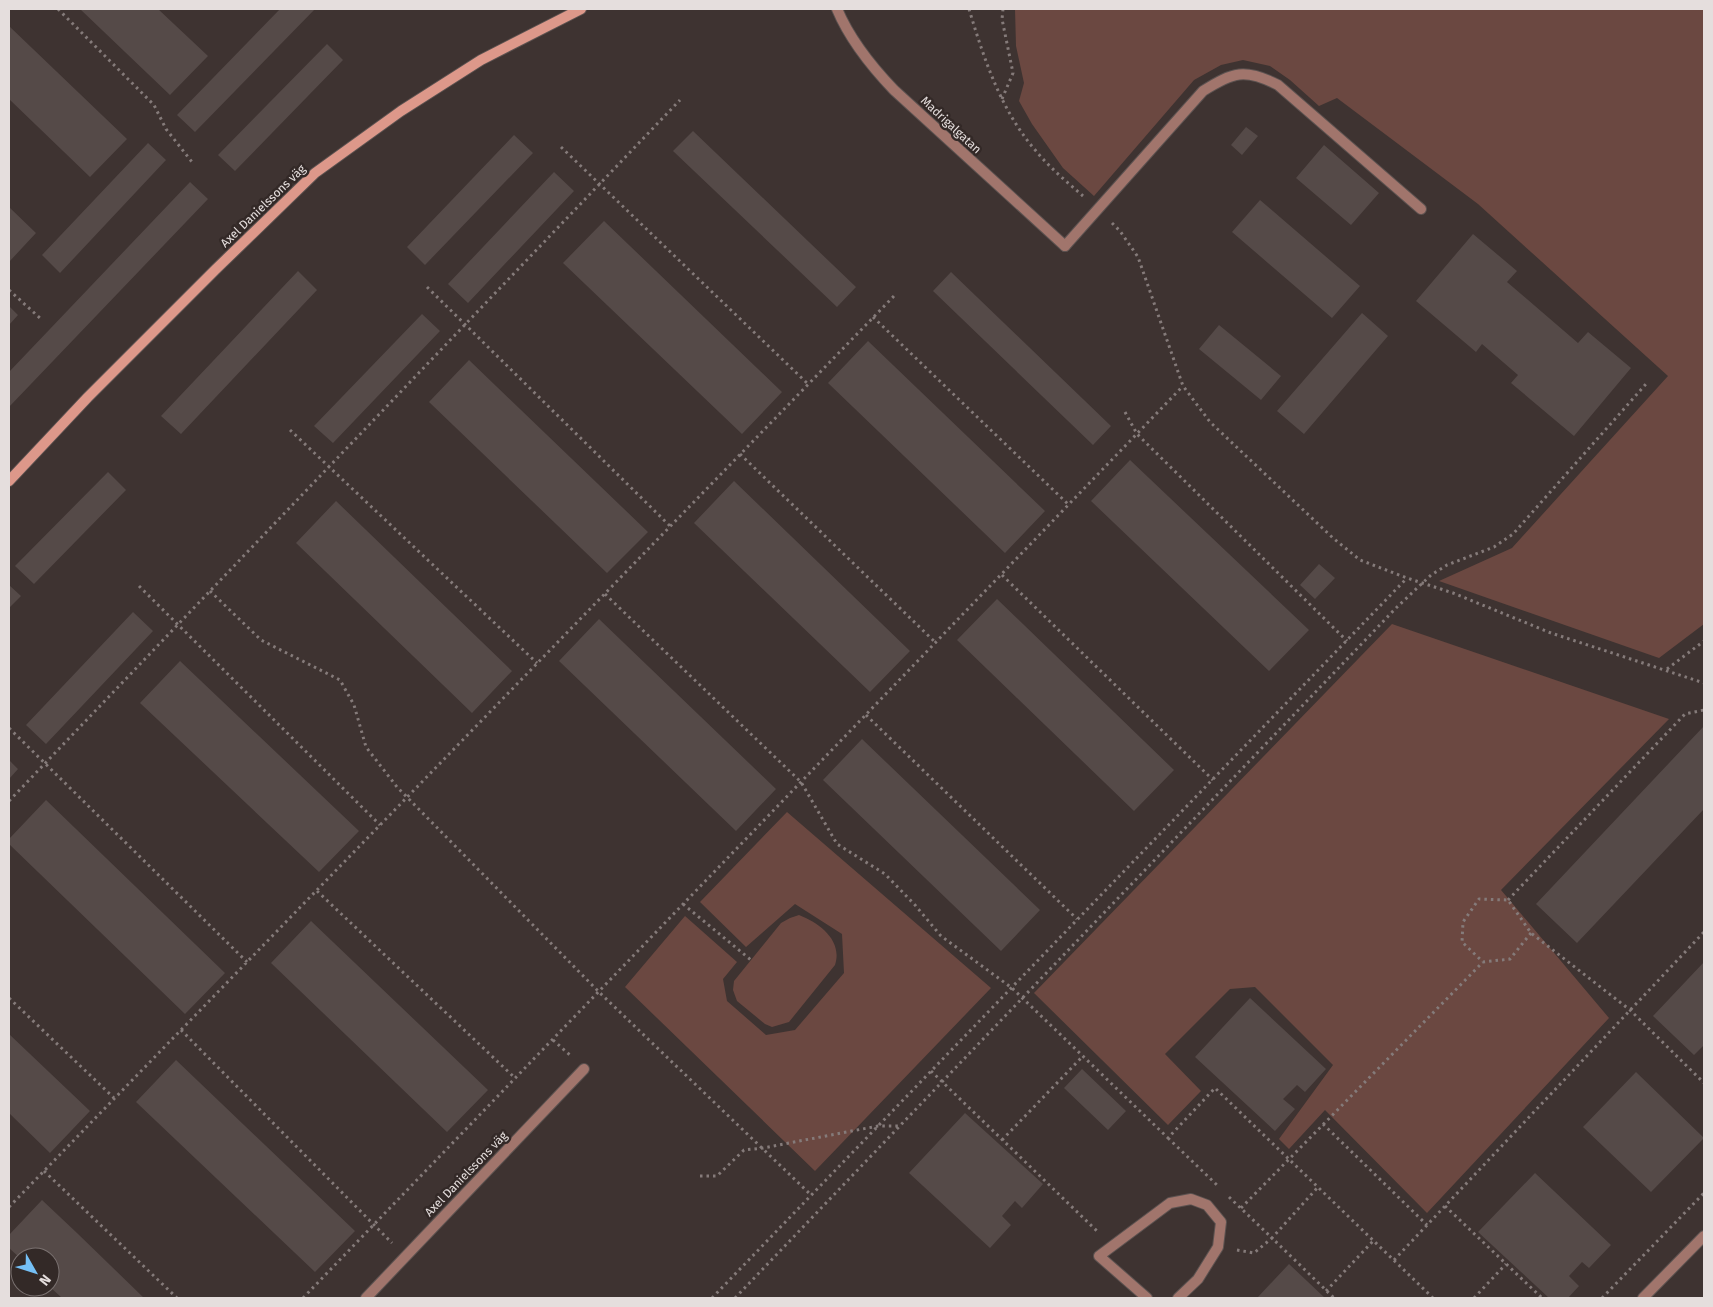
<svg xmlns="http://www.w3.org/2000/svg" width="1713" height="1307" font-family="'Fira Sans',sans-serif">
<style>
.green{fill:#6b4841}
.building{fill:#554a48}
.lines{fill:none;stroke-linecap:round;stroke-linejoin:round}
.lane-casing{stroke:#5c5250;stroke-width:12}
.street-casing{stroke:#5c5250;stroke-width:12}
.secondary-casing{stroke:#5c5250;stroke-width:12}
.path{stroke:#857b7a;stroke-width:3;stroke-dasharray:2.5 4;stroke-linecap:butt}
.lane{stroke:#a1756c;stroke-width:10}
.street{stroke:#a1756c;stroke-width:10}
.secondary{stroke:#dd988a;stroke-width:10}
.labels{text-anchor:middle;stroke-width:5;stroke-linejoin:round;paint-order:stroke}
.street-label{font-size:12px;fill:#e5dedd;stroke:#332927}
</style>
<rect width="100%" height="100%" fill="#3e3331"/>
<path class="green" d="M1015,9H1704V624L1659,658L1439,581L1512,548L1668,376L1478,204L1337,98L1319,106L1290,80L1270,66L1243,60L1221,65L1194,80L1094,196L1063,168L1032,124L1019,101L1024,83L1016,46Z
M1392,624L1669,719L1501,890L1609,1018L1427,1213L1325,1110L1289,1149L1279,1139L1333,1065L1255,987L1230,989L1165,1054L1201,1091L1168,1125L1034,993Z
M787,812L991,988L815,1171L625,987L685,916L737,962L723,979L727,1001L766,1035L795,1030L844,973L842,934L795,904L746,947L700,902Z
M799,915C820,923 843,941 835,965L789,1022L772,1027L765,1024L737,1001L733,990L734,981L781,923L790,918Z"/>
<path class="building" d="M80,9H158L208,56L170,95Z
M280,9H315L195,132L177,115Z
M9,26L127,139L90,177L9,99Z
M327,44L343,60L235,171L218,155Z
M1246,127L1258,136L1242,155L1231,145Z
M693,131L856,287L837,307L673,151Z
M514,135L533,153L425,265L407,247Z
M148,143L166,160L60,273L42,255Z
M1324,145L1379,193L1351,225L1296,178Z
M554,172L574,191L468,303L448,284Z
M190,182L208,199L9,407V372Z
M1260,200L1360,286L1332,318L1232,232Z
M9,207L36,233L9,262Z
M604,221L782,392L742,434L563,263Z
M1473,234L1517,271L1507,282L1578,343L1588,332L1631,368L1574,436L1511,383L1518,375L1482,344L1476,352L1416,301Z
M298,271L317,290L181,434L161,416Z
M951,272L1111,426L1093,445L933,291Z
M9,306L18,315L9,325Z
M1362,313L1388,336L1304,434L1277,411Z
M422,314L440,331L333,443L314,426Z
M1219,325L1281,376L1261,400L1199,349Z
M868,341L1045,511L1005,553L828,383Z
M469,360L648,532L607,573L429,402Z
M1130,460L1309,630L1269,671L1091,501Z
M108,472L126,490L34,584L15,566Z
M734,481L910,651L870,692L694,523Z
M336,501L512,671L472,713L296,543Z
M1319,564L1335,578L1315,599L1300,585Z
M9,585L21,596L9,608Z
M997,599L1174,770L1134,811L957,640Z
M133,612L153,631L46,744L26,725Z
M599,619L776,789L736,831L559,661Z
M180,661L359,831L319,872L140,703Z
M1704,726V809L1577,943L1536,904Z
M862,739L1040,910L1001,951L823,780Z
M9,760L18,769L9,779Z
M46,800L225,973L185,1014L9,844V839Z
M311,921L488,1090L447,1132L271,963Z
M1704,962V1045L1694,1055L1653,1016Z
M1250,998L1326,1069L1305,1092L1297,1085L1283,1099L1295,1109L1275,1131L1195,1057Z
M9,1034L90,1111L50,1153L9,1113Z
M176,1060L355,1231L315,1272L136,1102Z
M1082,1069L1126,1111L1108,1130L1064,1088Z
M1636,1072L1704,1138L1651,1192L1583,1127Z
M965,1113L1043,1184L1022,1208L1015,1201L1002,1216L1011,1225L990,1248L909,1173Z
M1535,1173L1611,1245L1589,1268L1582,1262L1569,1276L1579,1286L1568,1298H1549L1478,1232Z
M42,1200L77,1233L144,1298H62L50,1287V1257H20V1258L9,1248V1235Z
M1289,1264L1325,1298H1257Z"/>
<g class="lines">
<defs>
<path id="lane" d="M1065,246L1203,91C1233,72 1245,68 1278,85L1421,209
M366,1298L584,1069
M1147,1298L1099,1256L1170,1203L1191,1199L1207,1205L1221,1222L1218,1247L1198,1279L1178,1298"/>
<path id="street" d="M837,9C850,40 871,66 894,90L1065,246
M1643,1298L1704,1236"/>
<path id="secondary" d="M9,481L88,397L215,270L315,173L401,111L481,60L581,9"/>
</defs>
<use href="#lane" class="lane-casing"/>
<use href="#street" class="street-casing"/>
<use href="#secondary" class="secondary-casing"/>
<path class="path" d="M58,9L154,105L166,129L192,162
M969,9C984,59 1001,111 1036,151C1050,168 1067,182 1083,196
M1002,99L1013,73L1002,19L1003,9
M561,147L808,384
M1112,223L1120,231L1138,257L1183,386L1210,422L1333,538L1360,560L1407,578L1453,593L1551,633L1704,683
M427,287L670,526
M9,290L41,319
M873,317L1069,505
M1125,412L1137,434L1347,641
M290,430L537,663
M740,454L936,643
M1002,575L1213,780
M139,586L380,825
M210,591L261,640L340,680L354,705L366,747L397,787L600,993L811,1195
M605,594L801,782L837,844L885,874L915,905L941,936L1012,988L1168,1138L1215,1088L1433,1298
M1667,669L1704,641
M866,715L1077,919
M9,728L247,962
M9,801L680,100
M317,891L515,1078
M1508,900L1685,714L1704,710
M683,904L751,960
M1531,933L1510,959L1483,962L1462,942L1463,922L1479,899L1508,900L1531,933L1630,1010L1704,1083
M9,998L114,1098
M181,1030L392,1243
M553,1040L571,1056
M931,1071L1098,1232
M1323,1124L1427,1225
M1168,1138L1218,1186
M1002,1140L1083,1056
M44,1171L177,1298
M700,1176H717L744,1150L763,1148L878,1126H899
M1229,1197L1272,1238L1318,1187
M1445,1206L1542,1298
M9,1207L894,296
M1241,1208L1483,962
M1237,1250L1254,1253L1272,1238L1334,1298
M1394,1260L1704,932
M1326,1291L1374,1240
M303,1298L1183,386
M712,1298L1407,578
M735,1298L1396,608L1431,575L1447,565L1494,547L1513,534L1646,384
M1474,1298L1506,1264
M1602,1298L1704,1193"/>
<use href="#lane" class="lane"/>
<use href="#street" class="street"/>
<use href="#secondary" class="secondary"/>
</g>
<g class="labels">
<g class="street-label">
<text transform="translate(951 125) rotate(43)" y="4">Madrigalgatan</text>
<text transform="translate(263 206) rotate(-44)" y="4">Axel Danielssons väg</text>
<text transform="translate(466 1174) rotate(-46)" y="4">Axel Danielssons väg</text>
</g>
</g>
<rect width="1713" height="1307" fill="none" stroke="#e5dedd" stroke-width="20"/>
<g transform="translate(35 1272) rotate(129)"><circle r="24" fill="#332927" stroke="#7a7170"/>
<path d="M0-4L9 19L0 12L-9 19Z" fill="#75c0f6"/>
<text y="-8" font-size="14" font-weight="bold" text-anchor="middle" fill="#e5dedd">N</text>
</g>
</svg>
